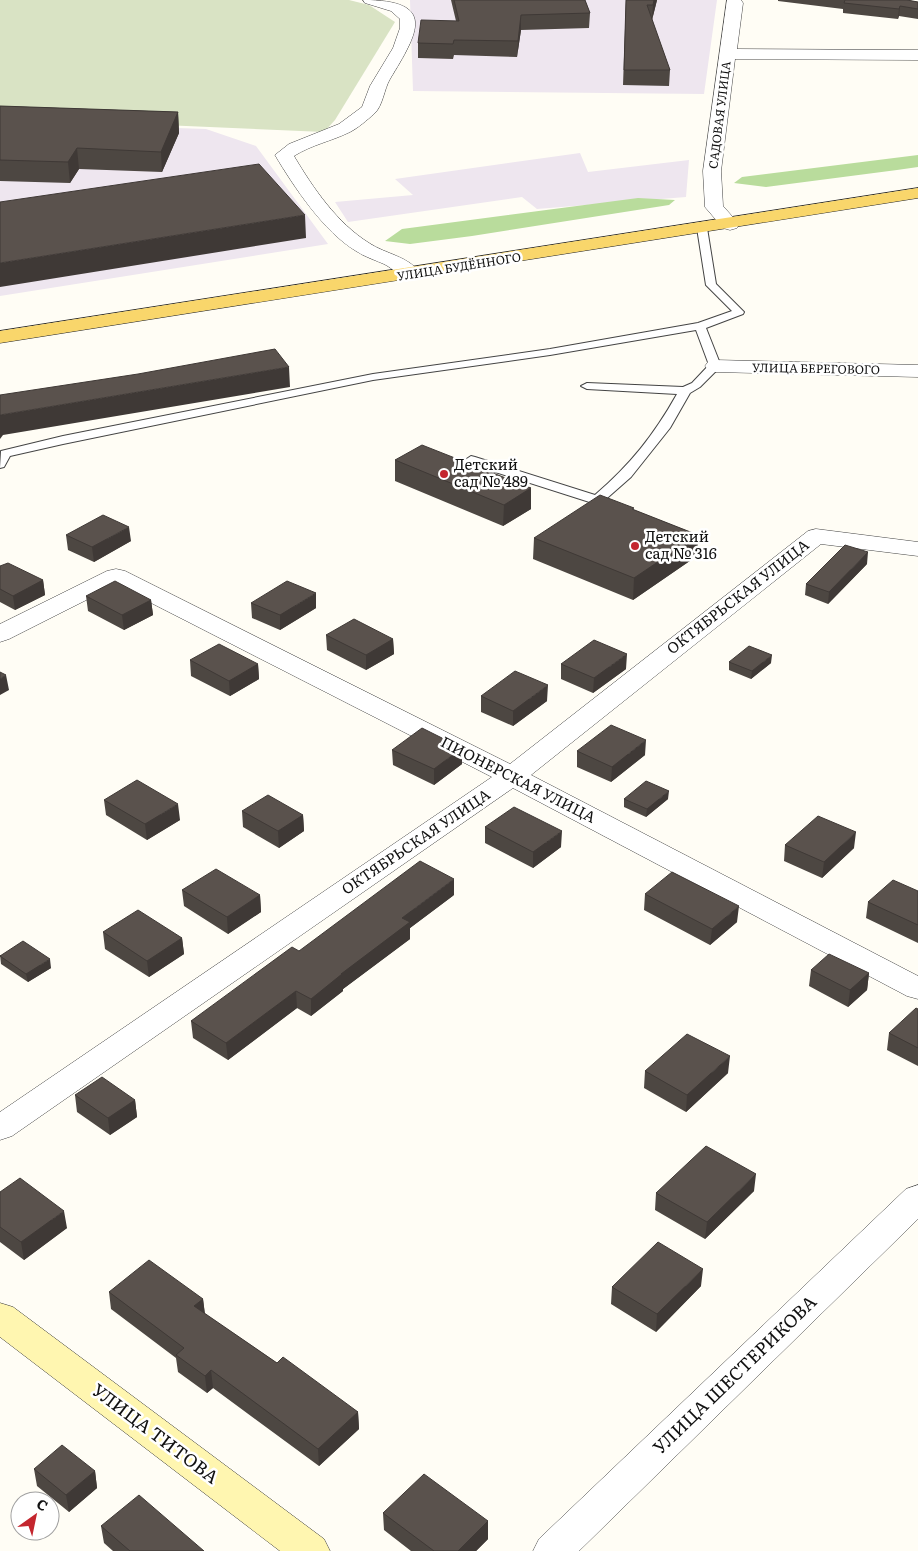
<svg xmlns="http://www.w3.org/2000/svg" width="918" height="1551" font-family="Literata,serif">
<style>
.industrial{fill:#eee6ef}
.forest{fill:#b9dc9c}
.cemetery{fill:#d9e3c4}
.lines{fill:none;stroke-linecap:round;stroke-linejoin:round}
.lane-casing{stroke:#444;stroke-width:2}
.street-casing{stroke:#444;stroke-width:1}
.secondary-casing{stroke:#333;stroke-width:1}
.primary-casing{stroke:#222;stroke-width:1}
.lane{fill:#fff;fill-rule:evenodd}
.street{fill:#fff;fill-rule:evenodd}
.secondary{fill:#fff6b0;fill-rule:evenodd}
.primary{fill:#f9d66b;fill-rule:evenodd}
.wall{fill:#4d4742}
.shaded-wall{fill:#3f3936}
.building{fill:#5a524d;stroke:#3f3936}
.poi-dot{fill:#c4262e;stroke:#fff;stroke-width:2}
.labels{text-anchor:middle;stroke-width:5;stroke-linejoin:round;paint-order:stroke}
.far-street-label{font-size:12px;fill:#111;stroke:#fff}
.poi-label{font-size:15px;fill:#111;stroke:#fff;text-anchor:start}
.street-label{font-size:15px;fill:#111;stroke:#fff}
.near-street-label{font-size:18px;fill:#111;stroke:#fff}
</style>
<rect width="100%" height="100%" fill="#fffdf5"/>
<path class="industrial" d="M410,0H717L704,94L413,91Z
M0,122L206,129L256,146L328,244L0,296Z
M580,153L588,172L689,160L686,197L537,209L522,197L348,222L335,202L413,195L395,179Z"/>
<path class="forest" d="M918,155V167L897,170L766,187L734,183L742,177Z
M638,198L675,200L669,205L472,236L410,244L385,241L402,229Z"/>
<path class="cemetery" d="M0,0H349L369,5L395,22L335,120L324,132L0,118Z"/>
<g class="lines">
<defs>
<path id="lane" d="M702,225L707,228L716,284L744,312L743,314L706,328L721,366L700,387L690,393L670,428L631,477L606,499L612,503L610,506H602L467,463L465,460L471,456L475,457L595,495C630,465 654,435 677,394L587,389L581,386L587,383L683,387L692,383L709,365L696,330L550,355L373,380L63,444L10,456L4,467L0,468L1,451L63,436L373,374L550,349L698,323L732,311L706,285L697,228Z"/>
<path id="street" d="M363,0C438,0 418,33 390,79C384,89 383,106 374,114C367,120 358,128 350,132C332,141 311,145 294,156C313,188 337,223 369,243C385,254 409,256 421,274L418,278C403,282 396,270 384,264C375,260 365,257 356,251C324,232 294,187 275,155L289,144L339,124L362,107L370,86L393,48L400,28V19L391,11L365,3Z
M727,0H741L743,3L737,49L918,50V60L735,59L721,171L723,206L739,224L737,228L730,230L723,228L705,207L703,171Z
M715,360L918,365V377L715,372L708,370L705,366L708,362Z
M816,529L918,542V556L821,544L531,775L918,976V999L907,996L513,788L12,1136L0,1140V1112L492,777L116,585L9,639L0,642V624L107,571L116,569L125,571L510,764L808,531Z
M918,1185V1219L579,1551H533L539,1539L906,1189Z"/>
<path id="secondary" d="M0,1303L13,1307L324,1539L330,1551H280L0,1337Z"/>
<path id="primary" d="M918,188V198L0,343V331Z"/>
</defs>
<use href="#lane" class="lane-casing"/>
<use href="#street" class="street-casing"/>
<use href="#secondary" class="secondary-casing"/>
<use href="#primary" class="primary-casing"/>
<use href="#lane" class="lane"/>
<use href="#street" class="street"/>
<use href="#secondary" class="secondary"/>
<use href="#primary" class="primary"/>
</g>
<path class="wall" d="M451,0H585L590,13L589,28L521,30L517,57L454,55L453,59L418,58V43L456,21Z
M626,0H657L652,20L670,70L669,86L623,85Z
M778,0H907L918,2V19L899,16L898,19L843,13V9L778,1Z
M0,106L178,112L179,133L162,172L79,169L70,183L0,181Z
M395,460L531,488V509L503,526L395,481Z
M634,510L698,535L697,556L633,600L533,559L534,538Z
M66,535L131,541L94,562L68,550Z
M867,564L828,604L805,595L806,584Z
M0,566L43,580L45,595L15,610L0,602Z
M86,596L151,600L153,615L124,630L88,611Z
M251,603L316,608L280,630L252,618Z
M326,635L393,639L394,654L366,670L327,650Z
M190,660L258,664L259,679L230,696L191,676Z
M729,662L771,663L751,679L729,670Z
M561,664L626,669L593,693L561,679Z
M481,696L547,701L513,726L481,712Z
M392,750L462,764L434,785L393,765Z
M577,751L645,755L611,782L577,767Z
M624,799H668L646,817L624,807Z
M104,800L180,820L147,840L106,815Z
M242,811L303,815L304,831L279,848L243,827Z
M485,827L561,847L533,868L485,843Z
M785,845L854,848L822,878L784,861Z
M182,890L260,895L261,912L228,934L184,906Z
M918,891V943L866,918L868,902Z
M645,894L737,922L710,945L644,910Z
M454,895L410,928V939L343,989V991L311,1016L297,1008L228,1060L193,1038L191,1021L299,951Z
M103,932L182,938L184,954L149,977L105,949Z
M0,955L51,968L28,982L1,964Z
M811,970L869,973L867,990L848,1007L809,986Z
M918,1009V1066L887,1050L889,1033Z
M645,1071L728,1073L686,1112L644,1088Z
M75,1095L135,1100L137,1117L110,1135L77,1112Z
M754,1191L705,1239L655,1210L656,1193Z
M0,1192L67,1228L24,1260L0,1242Z
M701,1286L656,1332L611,1304L612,1287Z
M109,1292L203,1299L205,1314L277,1363L358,1412L359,1429L319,1466L213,1388L207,1393L178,1372L176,1358L111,1309Z
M34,1469L95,1471L97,1488L69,1512L37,1486Z
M383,1513L488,1539L476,1551H411L384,1530Z
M101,1526L204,1551H113L104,1543Z"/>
<path class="shaded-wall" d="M654,0H657L652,20L653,5Z
M900,6L899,16L898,19L899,9Z
M521,15V30L517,57L518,41Z
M178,112L179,133L162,172L161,152Z
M77,148L79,169L70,183L68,162Z
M305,215L306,238L0,287V263Z
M289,367L290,387L3,435L0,439V415Z
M531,488V509L503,526L504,505Z
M129,527L131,541L94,562L92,547Z
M698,535L697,556L633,600L634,578Z
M868,552L867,564L828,604L829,592Z
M43,580L45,595L15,610L13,596Z
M316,593V608L280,630V615Z
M151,600L153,615L124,630L122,615Z
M393,639L394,654L366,670V655Z
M627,654L626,669L593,693L594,678Z
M772,655L771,663L751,679L752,671Z
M258,664L259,679L230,696L229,681Z
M6,675L9,690L0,695V679Z
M548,685L547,701L513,726V711Z
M646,740L645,755L611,782L612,767Z
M462,748V764L434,785V769Z
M669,791L668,799L646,817L647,809Z
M178,804L180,820L147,840L145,824Z
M303,815L304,831L279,848L278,831Z
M562,831L561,847L533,868V852Z
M856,832L854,848L822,878L824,862Z
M454,879V895L410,928V939L343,989V991L311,1016V999L341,974L402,918Z
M260,895L261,912L228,934L227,917Z
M739,906L737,922L710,945L712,929Z
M182,938L184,954L149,977L147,961Z
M50,959L51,968L28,982L26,974Z
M869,973L867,990L848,1007L850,990Z
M296,991L297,1008L228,1060L226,1043Z
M730,1056L728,1073L686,1112L687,1095Z
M135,1100L137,1117L110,1135L108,1118Z
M756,1174L754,1191L705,1239L707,1222Z
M64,1211L67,1228L24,1260L21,1242Z
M703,1269L701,1286L656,1332L657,1314Z
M203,1299L205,1316L194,1306Z
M211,1370L213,1388L207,1393L205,1376Z
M358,1412L359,1429L319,1466L318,1449Z
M95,1471L97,1488L69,1512L66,1495Z
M488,1521V1539L476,1551H458Z"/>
<path class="building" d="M454,0H585L590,13L521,15L518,41L454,40L453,44L418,43L421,20L459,21Z
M626,0H654L653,5H647L670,70H624Z
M845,0H907L918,2V9L900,6L899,9L844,3Z
M0,106L178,112L161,152L77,148L68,162L0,160Z
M259,164L305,215L0,263V202Z
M275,349L289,367L0,415V395L138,374Z
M422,445L531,488L504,505L395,460Z
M600,495L634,508L632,509L698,535L634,578L534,538Z
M103,515L129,527L92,547L66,535Z
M845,545L868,552L829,592L806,584Z
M8,563L43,580L13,596L0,589V566Z
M115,581L151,600L122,615L86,596Z
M287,581L316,593L280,615L251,603Z
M354,619L393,639L366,655L326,635Z
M594,640L627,654L594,678L561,664Z
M219,644L258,664L229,681L190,660Z
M749,646L772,655L752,671L729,662Z
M515,671L548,685L513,711L481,696Z
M0,672L6,675L0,679Z
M611,725L646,740L612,767L577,751Z
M422,728L462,748L434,769L392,750Z
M137,780L178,804L145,824L104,800Z
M646,781L669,791L647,809L624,799Z
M268,795L303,815L278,831L242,811Z
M514,807L562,831L533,852L485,827Z
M818,816L856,832L824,862L785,845Z
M420,861L454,879L402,918L410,922L341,974H342L311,999L296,991L226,1043L191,1021L292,947L299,951Z
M216,869L260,895L227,917L182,890Z
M672,872L739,906L712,929L645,894Z
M893,880L918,891V925L868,902Z
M138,910L182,938L147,961L103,932Z
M23,941L50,959L26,974L0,956Z
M829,954L869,973L850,990L811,970Z
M916,1008L918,1009V1048L889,1033Z
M687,1034L730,1056L687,1095L645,1071Z
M102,1077L135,1100L108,1118L75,1095Z
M706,1146L756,1174L707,1222L656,1193Z
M20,1178L64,1211L21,1242L0,1227V1192Z
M658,1242L703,1269L657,1314L612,1287Z
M149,1260L203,1299L194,1306L277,1363L283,1357L358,1412L318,1449L211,1370L205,1376L176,1355L184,1348L109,1292Z
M62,1445L95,1471L66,1495L34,1469Z
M424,1474L488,1521L458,1551H434L383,1513Z
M139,1495L204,1551H130L101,1526Z"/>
<g class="poi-dot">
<circle cx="444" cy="474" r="5"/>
<circle cx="635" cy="546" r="5"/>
</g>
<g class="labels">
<g class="far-street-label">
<text transform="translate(720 115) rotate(-83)" y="4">САДОВАЯ УЛИЦА</text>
<text transform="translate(459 267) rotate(-9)" y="4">УЛИЦА БУДЁННОГО</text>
<text transform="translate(816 369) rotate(1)" y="4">УЛИЦА БЕРЕГОВОГО</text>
</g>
<g class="poi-label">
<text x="454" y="470">Детский<tspan x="454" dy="17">сад № 489</tspan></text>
<text x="645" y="542">Детский<tspan x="645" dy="17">сад № 316</tspan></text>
</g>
<g class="street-label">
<text transform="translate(738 597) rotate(-38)" y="5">ОКТЯБРЬСКАЯ УЛИЦА</text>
<text transform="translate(518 780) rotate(27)" y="5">ПИОНЕРСКАЯ УЛИЦА</text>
<text transform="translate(416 842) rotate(-34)" y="5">ОКТЯБРЬСКАЯ УЛИЦА</text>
</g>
<g class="near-street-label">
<text transform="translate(735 1375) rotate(-44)" y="6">УЛИЦА ШЕСТЕРИКОВА</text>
<text transform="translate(155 1434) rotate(37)" y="6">УЛИЦА ТИТОВА</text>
</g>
</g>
<g transform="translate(35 1516) rotate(33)"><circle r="24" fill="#ffffff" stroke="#a0a0a0"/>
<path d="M0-4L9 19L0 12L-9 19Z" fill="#c4262e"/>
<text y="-8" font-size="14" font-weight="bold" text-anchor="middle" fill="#111111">С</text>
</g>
</svg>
